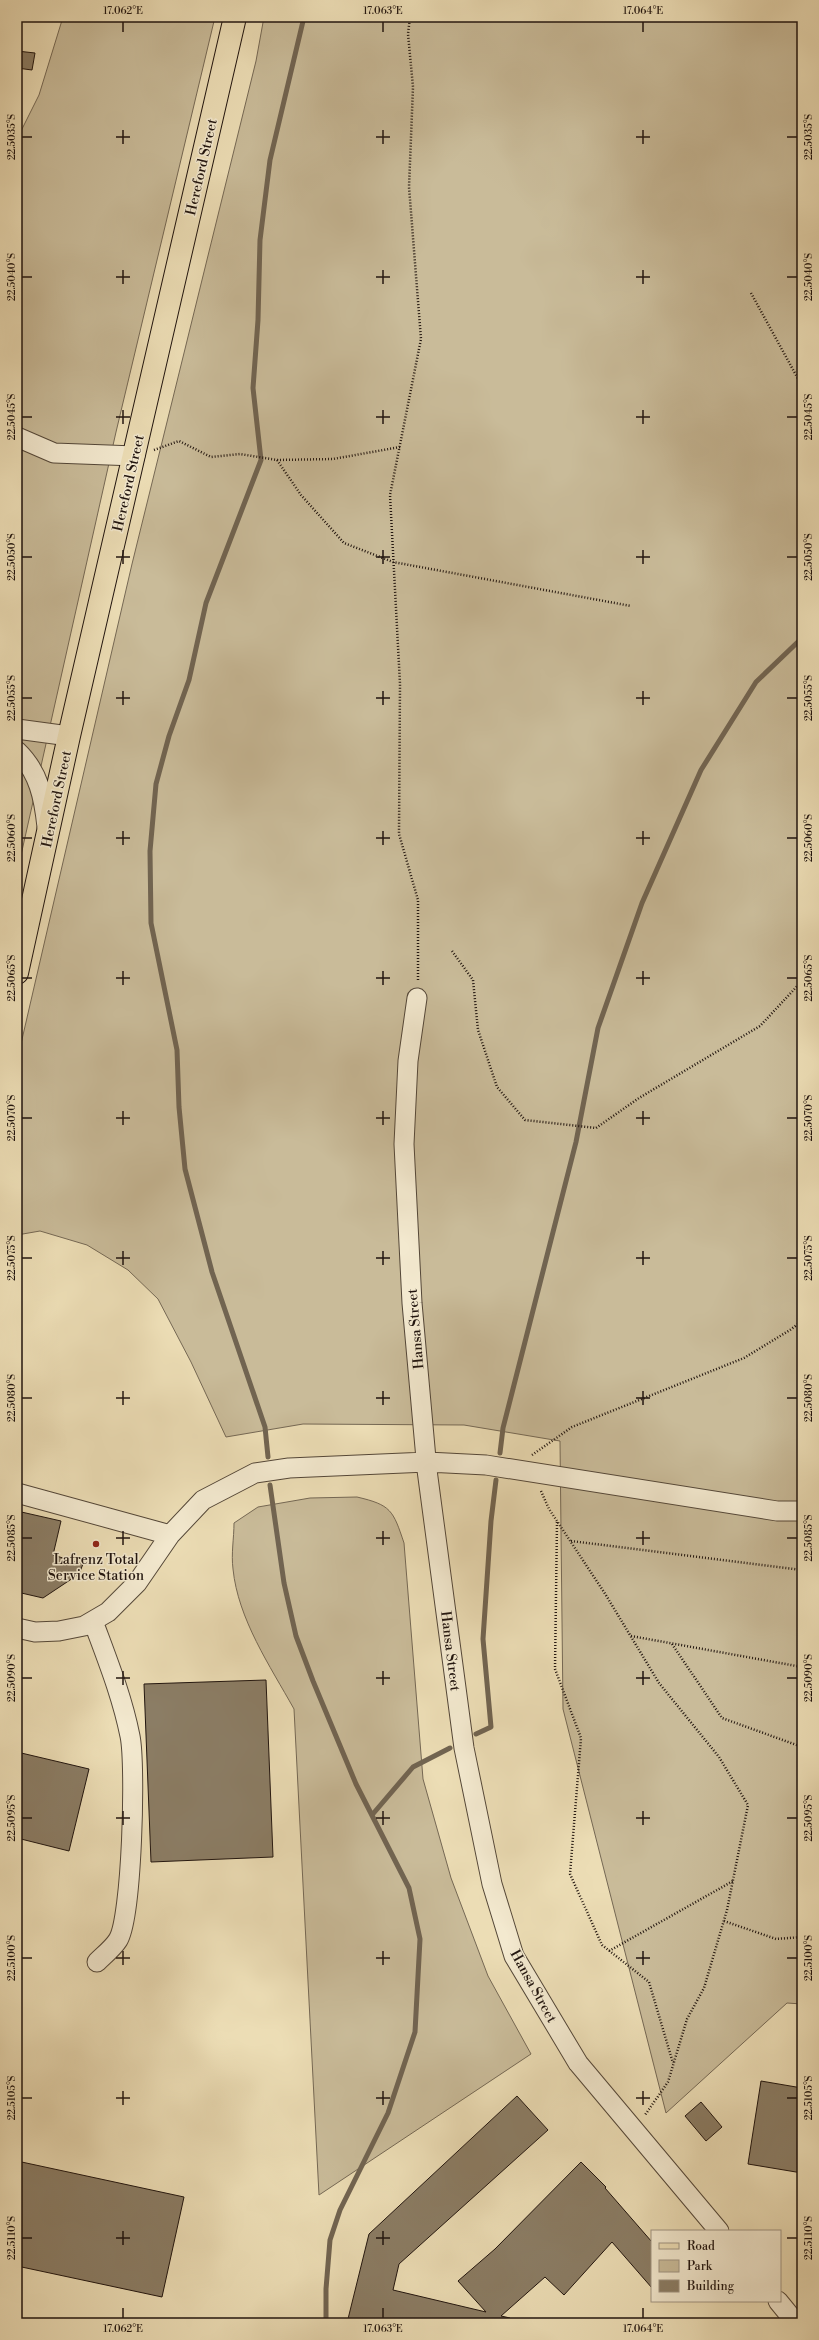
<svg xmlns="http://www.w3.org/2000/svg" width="819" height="2340" font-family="'Libre Bodoni',serif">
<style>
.green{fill:#c9bb99;stroke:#756854}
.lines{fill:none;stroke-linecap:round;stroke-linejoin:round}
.stream{stroke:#716451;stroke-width:5}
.building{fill:#8b7d65;stroke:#21150f}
.minor-casing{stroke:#544738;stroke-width:21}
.major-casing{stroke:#21150f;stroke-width:24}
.path{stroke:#21150f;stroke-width:2.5;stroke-dasharray:1 2;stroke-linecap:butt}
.minor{stroke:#f3e9cf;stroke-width:19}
.major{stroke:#ecddb5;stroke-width:22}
.ticks{fill:none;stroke:#21150f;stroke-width:1.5}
.poi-dot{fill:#8f2418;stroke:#f3e9cf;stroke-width:1.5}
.labels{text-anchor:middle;stroke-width:3;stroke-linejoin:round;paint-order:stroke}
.street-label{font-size:14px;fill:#21150f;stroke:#f3e9cf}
.poi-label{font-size:14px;fill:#21150f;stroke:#f3e9cf}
.neatline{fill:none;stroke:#21150f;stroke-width:1.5}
.ticks-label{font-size:10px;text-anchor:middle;fill:#21150f}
</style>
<rect width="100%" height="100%" fill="#ecddb5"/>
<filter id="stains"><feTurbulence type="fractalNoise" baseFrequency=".005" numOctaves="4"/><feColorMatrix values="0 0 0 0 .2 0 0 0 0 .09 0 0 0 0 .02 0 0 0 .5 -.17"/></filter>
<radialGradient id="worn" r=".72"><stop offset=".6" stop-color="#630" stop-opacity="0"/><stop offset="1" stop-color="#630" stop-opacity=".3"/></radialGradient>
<path class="green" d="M63,17H215L116,432L17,873V139L39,95Z
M264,17H802V2004L787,2003L666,2113L563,1709L560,1441L464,1425L303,1424L226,1437L191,1362L158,1299L128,1270L87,1245L40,1231L17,1235V1061L132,564L256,61Z
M357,1497C391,1505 393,1510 404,1543L423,1779L451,1878L488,1976L531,2054L319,2195L294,1709C270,1666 238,1619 233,1569C231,1554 234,1538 234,1523L258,1507L310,1498Z"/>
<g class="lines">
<path class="stream" d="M500,1453L503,1428L576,1142L598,1028L642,903L701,770L756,682L802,638
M268,1457L265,1427L212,1272L185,1169L179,1107L177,1050L151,923L150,851L156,784L169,736L189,680L206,603L261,460L253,388L258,320L260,240L270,160L304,17
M270,1485L284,1583L296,1636L313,1681L356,1784L409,1888L420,1939L415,2032L388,2113L340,2210L330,2240L326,2289V2323
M476,1734L491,1727L483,1639L491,1521L496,1480
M372,1815L413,1767L450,1748"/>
</g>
<path class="building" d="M17,51L35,53L32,70L17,68Z
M17,1511L61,1521L53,1555L83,1564L79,1574L43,1598L17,1592Z
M266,1680L273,1857L151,1862L144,1684Z
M17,1752L89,1769L69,1851L17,1838Z
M761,2081L802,2088V2173L748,2164Z
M517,2096L548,2130L399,2264L393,2290L486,2312L458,2281L495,2249L581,2162L606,2187L605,2188L652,2242V2288L612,2242L564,2295L545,2277L501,2316L510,2318L509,2323H347L369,2234Z
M701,2102L722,2127L706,2141L685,2116Z
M17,2161L184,2197L162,2297L17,2266Z"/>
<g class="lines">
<defs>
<path id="minor" d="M17,437L54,453L135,456
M17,729L69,736
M17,751C39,772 44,798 47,827
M417,998L408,1061L404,1144L412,1303L427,1470L464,1748L492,1884L514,1956L578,2063L719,2231
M17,1493L170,1535
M93,1621C107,1659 122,1696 130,1736C136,1765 132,1918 118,1940C113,1948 104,1955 97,1962
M17,1628L35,1632L59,1631L84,1626L108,1612L137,1583L170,1535L203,1500L255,1473L289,1468L427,1462L486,1465L777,1511H802
M778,2301L796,2323"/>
<path id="major" d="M17,973L69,736L235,17"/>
</defs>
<use href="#minor" class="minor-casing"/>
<use href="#major" class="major-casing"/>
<path class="path" d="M410,17L408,34L413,87L409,187L421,339L390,495L400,684L399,834L418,900V982
M751,293L802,386
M154,450L179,441L211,457L240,454L277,460L333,459L400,447
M277,460L301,495L344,543L393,562L631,606
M452,951L473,980L478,1030L497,1087L525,1120L596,1128L639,1098L760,1026L802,981
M532,1455L572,1427L744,1358L790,1330L802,1321
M541,1491L549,1509L604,1592L659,1683L719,1757L748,1805L727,1910L704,1988L687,2019L668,2082L645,2115
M557,1522L555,1669L581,1738L570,1874L602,1945L649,1982L673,2063
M571,1541L802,1570
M631,1636L802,1667
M672,1644L722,1718L802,1747
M724,1921L776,1939L802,1937
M609,1951L733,1881"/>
<use href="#minor" class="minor"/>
<use href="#major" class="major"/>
</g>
<path class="ticks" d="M123,22V32M383,22V32M643,22V32M123,130V144M383,130V144M643,130V144M22,137H32M116,137H130M376,137H390M636,137H650M787,137H797M123,270V284M383,270V284M643,270V284M22,277H32M116,277H130M376,277H390M636,277H650M787,277H797M123,410V424M383,410V424M643,410V424M22,417H32M116,417H130M376,417H390M636,417H650M787,417H797M123,550V564M383,550V564M643,550V564M22,557H32M116,557H130M376,557H390M636,557H650M787,557H797M123,691V705M383,691V705M643,691V705M22,698H32M116,698H130M376,698H390M636,698H650M787,698H797M123,831V845M383,831V845M643,831V845M22,838H32M116,838H130M376,838H390M636,838H650M787,838H797M123,971V985M383,971V985M643,971V985M22,978H32M116,978H130M376,978H390M636,978H650M787,978H797M123,1111V1125M383,1111V1125M643,1111V1125M22,1118H32M116,1118H130M376,1118H390M636,1118H650M787,1118H797M123,1251V1265M383,1251V1265M643,1251V1265M22,1258H32M116,1258H130M376,1258H390M636,1258H650M787,1258H797M123,1391V1405M383,1391V1405M643,1391V1405M22,1398H32M116,1398H130M376,1398H390M636,1398H650M787,1398H797M123,1531V1545M383,1531V1545M643,1531V1545M22,1538H32M116,1538H130M376,1538H390M636,1538H650M787,1538H797M123,1671V1685M383,1671V1685M643,1671V1685M22,1678H32M116,1678H130M376,1678H390M636,1678H650M787,1678H797M123,1811V1825M383,1811V1825M643,1811V1825M22,1818H32M116,1818H130M376,1818H390M636,1818H650M787,1818H797M123,1951V1965M383,1951V1965M643,1951V1965M22,1958H32M116,1958H130M376,1958H390M636,1958H650M787,1958H797M123,2091V2105M383,2091V2105M643,2091V2105M22,2098H32M116,2098H130M376,2098H390M636,2098H650M787,2098H797M123,2231V2245M383,2231V2245M22,2238H32M116,2238H130M376,2238H390M787,2238H797M123,2308V2318M383,2308V2318M643,2308V2318"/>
<circle class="poi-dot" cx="96" cy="1544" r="4"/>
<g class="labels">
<g class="street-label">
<text transform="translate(201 167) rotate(-77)" y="5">Hereford Street</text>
<text transform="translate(128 483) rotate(-77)" y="5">Hereford Street</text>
<text transform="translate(56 799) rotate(-78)" y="5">Hereford Street</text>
<text transform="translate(415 1329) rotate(-95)" y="5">Hansa Street</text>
<text transform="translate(451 1651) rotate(83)" y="5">Hansa Street</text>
<text transform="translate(534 1986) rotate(61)" y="5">Hansa Street</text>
</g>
<g class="poi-label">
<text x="96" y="1564">Lafrenz Total<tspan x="96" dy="16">Service Station</tspan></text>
</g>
</g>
<rect width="819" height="2340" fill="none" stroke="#ecddb5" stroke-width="44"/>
<rect x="651" y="2230" width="130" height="72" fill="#f3e9cf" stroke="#9f9482"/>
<rect x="659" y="2243" width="20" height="6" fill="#ecddb5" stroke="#9f9482"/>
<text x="687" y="2250" font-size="12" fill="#21150f">Road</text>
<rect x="659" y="2260" width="20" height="12" fill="#c9bb99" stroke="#9f9482"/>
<text x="687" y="2270" font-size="12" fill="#21150f">Park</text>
<rect x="659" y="2280" width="20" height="12" fill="#8b7d65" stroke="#9f9482"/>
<text x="687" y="2290" font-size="12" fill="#21150f">Building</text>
<rect x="22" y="22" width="775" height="2296" class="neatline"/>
<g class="ticks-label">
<text x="123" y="14">17.062°E</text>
<text x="383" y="14">17.063°E</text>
<text x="643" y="14">17.064°E</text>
<text transform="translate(11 137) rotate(-90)" y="4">22.5035°S</text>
<text transform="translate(808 137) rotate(-90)" y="4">22.5035°S</text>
<text transform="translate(11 277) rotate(-90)" y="4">22.5040°S</text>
<text transform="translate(808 277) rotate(-90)" y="4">22.5040°S</text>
<text transform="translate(11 417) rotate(-90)" y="4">22.5045°S</text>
<text transform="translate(808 417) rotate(-90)" y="4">22.5045°S</text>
<text transform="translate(11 557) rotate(-90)" y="4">22.5050°S</text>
<text transform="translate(808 557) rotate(-90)" y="4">22.5050°S</text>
<text transform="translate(11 698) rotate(-90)" y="4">22.5055°S</text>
<text transform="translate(808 698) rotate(-90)" y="4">22.5055°S</text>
<text transform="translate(11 838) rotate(-90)" y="4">22.5060°S</text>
<text transform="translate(808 838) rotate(-90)" y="4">22.5060°S</text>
<text transform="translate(11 978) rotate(-90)" y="4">22.5065°S</text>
<text transform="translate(808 978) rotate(-90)" y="4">22.5065°S</text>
<text transform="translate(11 1118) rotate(-90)" y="4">22.5070°S</text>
<text transform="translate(808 1118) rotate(-90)" y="4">22.5070°S</text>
<text transform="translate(11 1258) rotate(-90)" y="4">22.5075°S</text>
<text transform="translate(808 1258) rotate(-90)" y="4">22.5075°S</text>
<text transform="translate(11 1398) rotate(-90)" y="4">22.5080°S</text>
<text transform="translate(808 1398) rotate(-90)" y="4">22.5080°S</text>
<text transform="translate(11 1538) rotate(-90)" y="4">22.5085°S</text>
<text transform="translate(808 1538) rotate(-90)" y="4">22.5085°S</text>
<text transform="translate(11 1678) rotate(-90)" y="4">22.5090°S</text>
<text transform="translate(808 1678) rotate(-90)" y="4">22.5090°S</text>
<text transform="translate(11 1818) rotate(-90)" y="4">22.5095°S</text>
<text transform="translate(808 1818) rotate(-90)" y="4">22.5095°S</text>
<text transform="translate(11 1958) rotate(-90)" y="4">22.5100°S</text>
<text transform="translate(808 1958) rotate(-90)" y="4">22.5100°S</text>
<text transform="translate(11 2098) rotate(-90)" y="4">22.5105°S</text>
<text transform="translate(808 2098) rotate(-90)" y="4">22.5105°S</text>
<text transform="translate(11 2238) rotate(-90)" y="4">22.5110°S</text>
<text transform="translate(808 2238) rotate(-90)" y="4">22.5110°S</text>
<text x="123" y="2332">17.062°E</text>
<text x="383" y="2332">17.063°E</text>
<text x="643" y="2332">17.064°E</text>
</g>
<rect width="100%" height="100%" filter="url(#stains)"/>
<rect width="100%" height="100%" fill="url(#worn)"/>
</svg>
